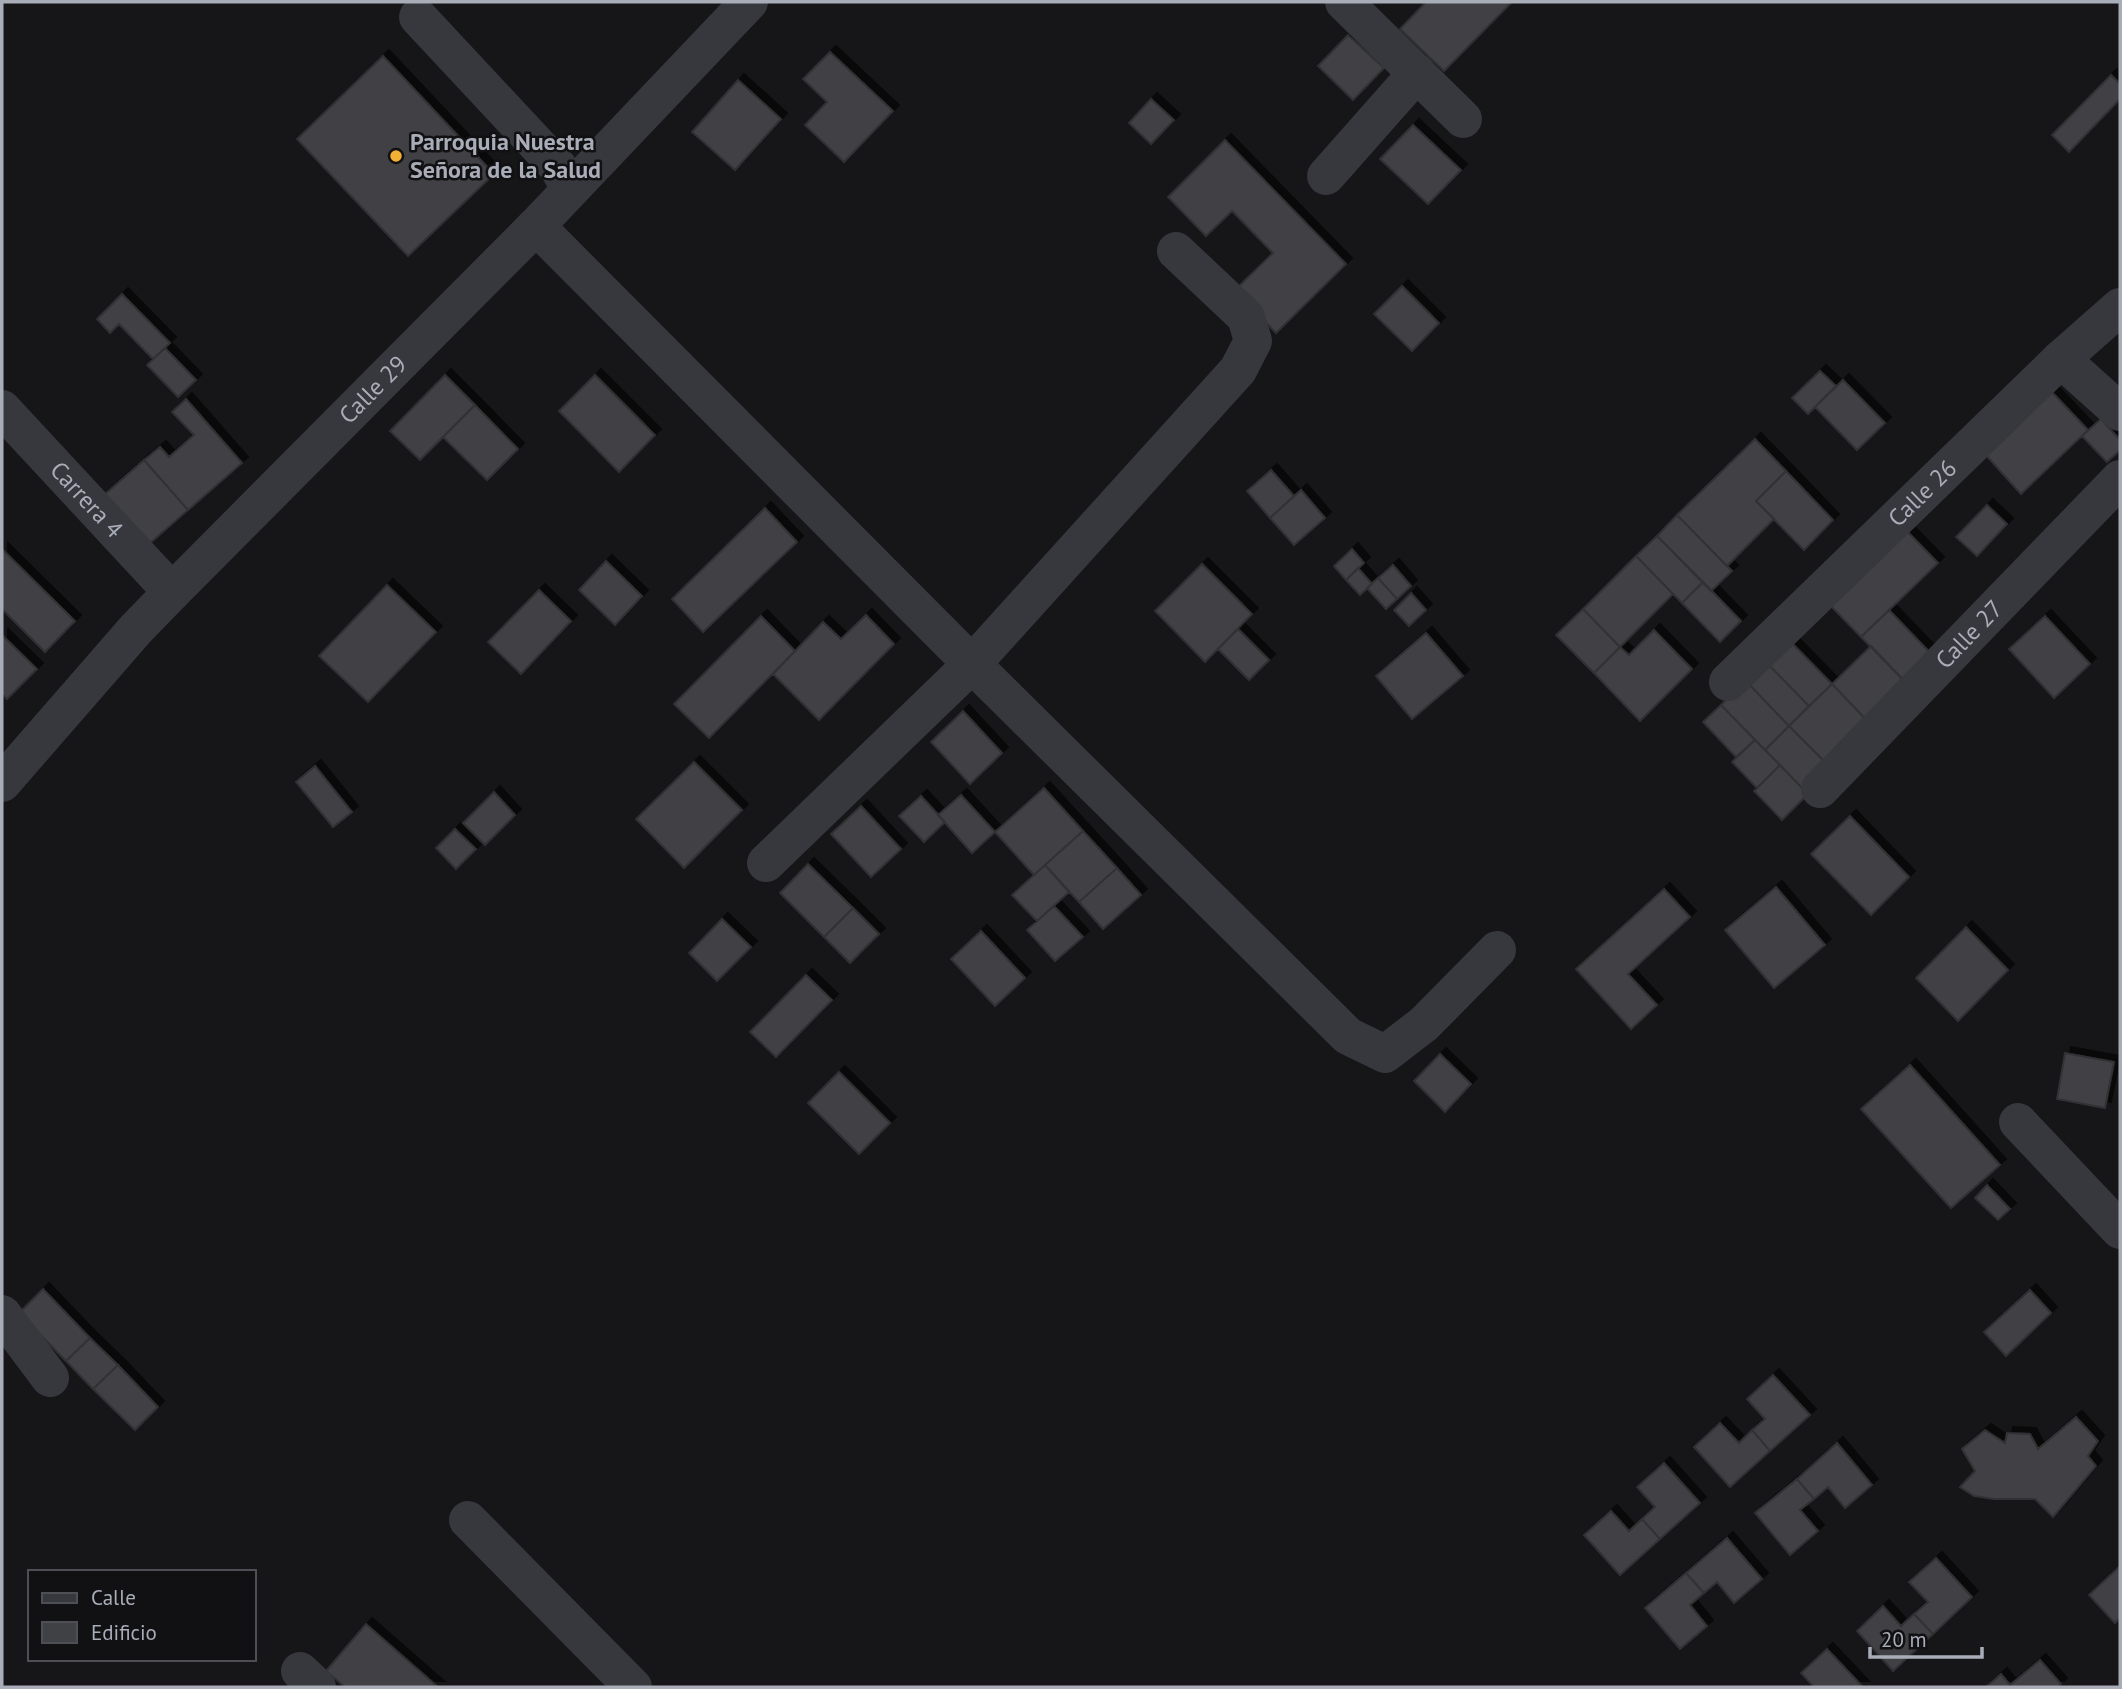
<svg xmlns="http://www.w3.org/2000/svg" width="2122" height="1689" font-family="'PT Sans',sans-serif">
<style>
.building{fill:#404145;stroke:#303034;stroke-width:2;filter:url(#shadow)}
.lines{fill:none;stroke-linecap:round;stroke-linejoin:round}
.minor{stroke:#37383d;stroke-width:38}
.poi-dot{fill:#f2b134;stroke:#111113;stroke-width:2.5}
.labels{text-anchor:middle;stroke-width:5;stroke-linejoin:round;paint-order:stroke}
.poi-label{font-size:24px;font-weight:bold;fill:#a8adb8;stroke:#111113;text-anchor:start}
.street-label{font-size:24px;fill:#a8adb8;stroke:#111113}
</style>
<defs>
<filter id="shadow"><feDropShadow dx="6" dy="-6" stdDeviation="0" flood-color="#0009"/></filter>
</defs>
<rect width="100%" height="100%" fill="#161618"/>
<path class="building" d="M1426,2H1512L1444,71L1400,29Z
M1348,35L1384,68L1353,100L1318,66Z
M830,52L893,111L844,162L805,125L827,102L803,79Z
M383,56L494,174L408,256L297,139Z
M2111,75L2120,84V99L2069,152L2052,135Z
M738,80L781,119L735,170L692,132Z
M1151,99L1174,120L1151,144L1129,123Z
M1413,125L1461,170L1428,204L1380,159Z
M1225,140L1346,264L1276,333L1235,290L1273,253L1232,211L1206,236L1168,197Z
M1402,286L1439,323L1412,351L1374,314Z
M122,294L170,343L153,359L119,324L110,333L97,319Z
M165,348L196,380L178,397L147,365Z
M1820,371L1836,386L1808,414L1792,398Z
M445,375L475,405L420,460L390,431Z
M595,375L655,435L619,472L559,411Z
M1843,380L1885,423L1857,450L1815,407Z
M2050,390L2088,430L2021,494L1984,453Z
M186,399L242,463L188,510L144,460L160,447L169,457L194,435L172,412Z
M475,405L518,449L487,480L443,437Z
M2101,419L2120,440V450L2107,462L2082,436Z
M1755,439L1786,471L1756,501L1774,519L1727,566L1677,515Z
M144,460L188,510L141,551L97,501Z
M1271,470L1294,496L1270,518L1247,491Z
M1786,471L1833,520L1804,550L1756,501Z
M1301,490L1325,518L1294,545L1270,518Z
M1987,505L2007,524L1977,556L1956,537Z
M765,508L797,542L703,632L672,599Z
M1677,515L1732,571L1711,591L1657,536Z
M1903,527L1938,563L1861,637L1827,602Z
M1657,536L1703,582L1682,603L1636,556Z
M2,549L75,621L45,652L2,609Z
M1352,549L1364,563L1346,580L1334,566Z
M1636,556L1673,594L1620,647L1583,609Z
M606,561L642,596L615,625L579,590Z
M1202,564L1252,614L1205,662L1155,611Z
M1393,565L1411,586L1397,599L1378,578Z
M1358,568L1372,584L1360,595L1346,580Z
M1378,578L1397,599L1386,609L1367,588Z
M1703,582L1741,621L1720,642L1682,603Z
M387,585L436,632L368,702L319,656Z
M539,590L571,621L521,674L488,642Z
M1411,593L1426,610L1409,626L1394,610Z
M1583,609L1620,647L1594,673L1556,635Z
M1889,610L1941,664L1913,690L1861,637Z
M866,615L894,644L819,720L773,674L823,622L841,639Z
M761,616L795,651L709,738L674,704Z
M2045,616L2090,664L2054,698L2009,649Z
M1238,629L1269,660L1249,680L1218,649Z
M1654,630L1692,669L1640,721L1594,673L1620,647L1629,655Z
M1426,633L1463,676L1412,719L1376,676Z
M2,635L37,669L7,699L2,694Z
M1788,639L1832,684L1809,706L1765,661Z
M1871,646L1913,690L1875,729L1832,684Z
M1765,661L1809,706L1789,726L1745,680Z
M1745,680L1789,726L1765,750L1721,705Z
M1832,684L1875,729L1833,770L1789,726Z
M1721,705L1755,740L1736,757L1703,722Z
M963,711L1002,753L970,784L931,742Z
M1789,726L1833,770L1808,794L1765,750Z
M1755,740L1780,765L1757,788L1732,762Z
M694,762L742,810L684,868L636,819Z
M1780,765L1808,794L1782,820L1754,791Z
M315,766L352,812L333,827L296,782Z
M1044,788L1083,831L1034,875L995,832Z
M494,792L515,815L485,845L463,823Z
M961,795L995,832L972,853L938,815Z
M921,796L945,822L924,842L899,816Z
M861,806L901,849L871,877L831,834Z
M1850,816L1909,877L1871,915L1811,854Z
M455,829L476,849L456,869L436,848Z
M1083,831L1117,868L1079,902L1045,865Z
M808,864L853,908L824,937L780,893Z
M1045,865L1069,892L1037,921L1012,895Z
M1117,868L1141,895L1103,929L1079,902Z
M1776,887L1825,945L1774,988L1725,930Z
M1664,889L1690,917L1628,974L1657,1005L1631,1029L1576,969Z
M1054,906L1083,937L1055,961L1027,930Z
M853,908L879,934L850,963L824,937Z
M722,919L751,947L717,981L689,953Z
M1966,927L2008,970L1958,1021L1916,978Z
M981,931L1025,978L995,1006L951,959Z
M806,975L832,1000L776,1057L750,1032Z
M2065,1053L2114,1062L2105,1108L2057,1099Z
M1440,1054L1471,1084L1445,1112L1414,1081Z
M1910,1065L2000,1165L1951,1208L1861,1109Z
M839,1072L890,1123L859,1154L808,1103Z
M1987,1185L2010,1209L1998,1220L1975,1198Z
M43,1289L90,1338L66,1361L19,1313Z
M2030,1290L2051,1313L2006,1356L1984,1332Z
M90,1338L118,1365L93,1389L66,1361Z
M118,1365L158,1407L135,1430L93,1389Z
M1773,1375L1810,1415L1770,1451L1752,1430L1765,1419L1747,1399Z
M2076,1417L2098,1441L2088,1456L2096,1466L2053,1517L2035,1499H1994L1974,1496L1960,1487L1975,1471L1962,1449L1985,1430L2005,1443L2007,1433L2030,1434L2038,1449Z
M1720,1423L1739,1443L1752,1430L1770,1451L1730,1487L1694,1447Z
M1837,1443L1872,1485L1845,1508L1828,1487L1814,1499L1797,1479Z
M1664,1463L1700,1503L1660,1539L1642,1519L1655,1507L1637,1487Z
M1797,1479L1814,1499L1800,1510L1818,1531L1790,1555L1755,1513Z
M1611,1511L1629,1531L1642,1519L1660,1539L1620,1575L1584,1535Z
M1727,1538L1762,1579L1734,1603L1717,1582L1704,1593L1686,1573Z
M1936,1558L1972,1597L1933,1634L1914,1614L1928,1602L1909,1582Z
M2120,1566V1618L2115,1623L2089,1595Z
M1686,1573L1704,1593L1690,1605L1707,1626L1680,1649L1645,1608Z
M1883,1606L1901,1626L1914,1614L1933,1634L1893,1671L1857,1631Z
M366,1624L438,1687H345L326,1671Z
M1827,1649L1863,1687H1814L1801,1673Z
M2040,1660L2061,1684L2058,1687H1986L2001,1674L2010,1685Z"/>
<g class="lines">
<g class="minor">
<path d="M1344,2L1463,119"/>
<path d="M418,17L558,167L570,189"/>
<path d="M1326,176L1417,73"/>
<path d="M536,226L972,664L1348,1036L1385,1054L1424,1024L1497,950"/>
<path d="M2061,359L2120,412"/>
<path id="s1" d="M2,409L172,592"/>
<path id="s2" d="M1728,682L2061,359L2120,307"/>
<path id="s3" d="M2,783L136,629L172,592L536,226L749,2"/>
<path id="s4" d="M1820,789L2120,479"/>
<path d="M766,863L972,664L1238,370L1253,341L1246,317L1176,251"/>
<path d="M2018,1122L2120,1230"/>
<path d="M2,1314L50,1378"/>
<path d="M468,1520L633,1687"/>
<path d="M300,1671L317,1687"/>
</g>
</g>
<circle class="poi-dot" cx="396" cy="156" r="7"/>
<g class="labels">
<g class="poi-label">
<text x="410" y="150">Parroquia Nuestra<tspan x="410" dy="28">Señora de la Salud</tspan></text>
</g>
<g class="street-label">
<text dy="8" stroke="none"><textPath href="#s3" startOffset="541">Calle 29</textPath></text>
<text dy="8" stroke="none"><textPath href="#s2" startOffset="271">Calle 26</textPath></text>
<text dy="8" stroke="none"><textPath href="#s1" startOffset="124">Carrera 4</textPath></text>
<text dy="8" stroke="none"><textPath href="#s4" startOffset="215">Calle 27</textPath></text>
</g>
</g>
<rect width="2122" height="1689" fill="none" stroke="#a8adb8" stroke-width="7"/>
<rect x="28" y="1570" width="228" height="91" fill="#111113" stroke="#4d4f55" stroke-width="2"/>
<rect x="42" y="1593" width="35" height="10" fill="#37383d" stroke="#4d4f55" stroke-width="2"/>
<text x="91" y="1605" font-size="21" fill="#a8adb8">Calle</text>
<rect x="42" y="1622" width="35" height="21" fill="#404145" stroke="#4d4f55" stroke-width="2"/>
<text x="91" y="1640" font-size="21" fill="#a8adb8">Edificio</text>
<path d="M1870 1647v10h112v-10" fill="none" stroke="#a8adb8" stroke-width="3.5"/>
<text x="1881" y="1647" font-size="21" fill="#a8adb8" stroke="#111113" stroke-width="5" paint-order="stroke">20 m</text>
</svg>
